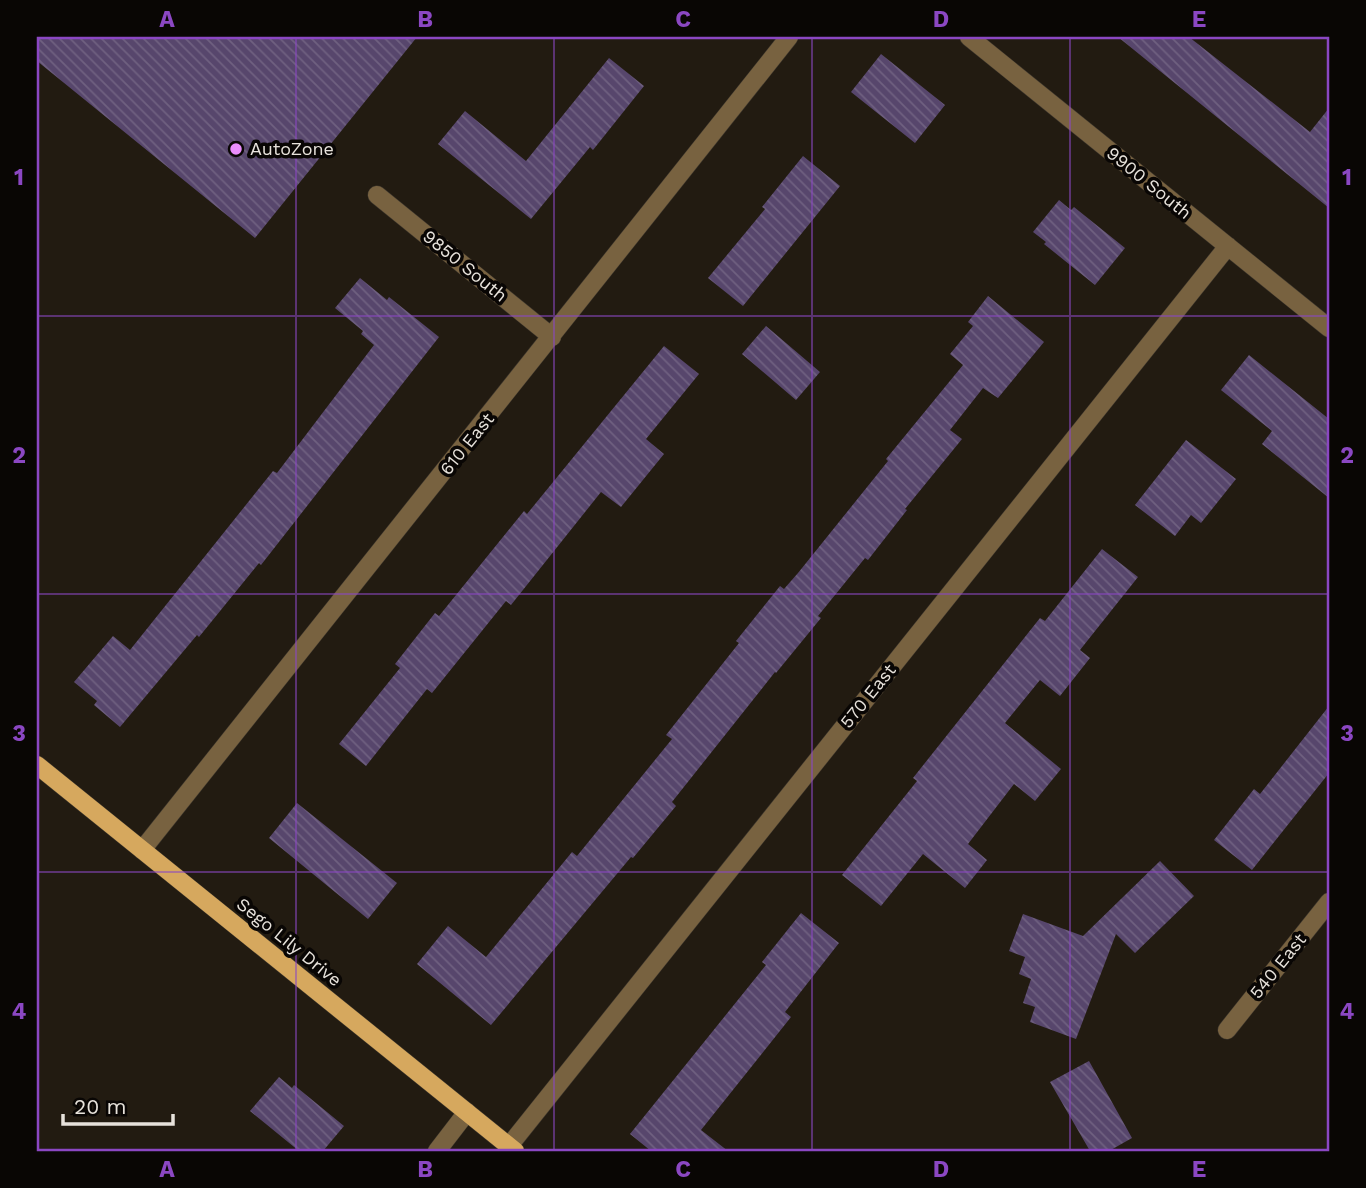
<svg xmlns="http://www.w3.org/2000/svg" width="1366" height="1188" font-family="'Work Sans',sans-serif">
<style>
.building{fill:url(#building-back-hatch)}
.lines{fill:none;stroke-linecap:round;stroke-linejoin:round}
.minor-casing{stroke:#3e372d;stroke-width:19}
.major-casing{stroke:#3e372d;stroke-width:19}
.minor{stroke:#786240;stroke-width:18}
.major{stroke:#d6a85e;stroke-width:18}
.grid{fill:none;stroke:#8b47c3;stroke-width:2;stroke-opacity:0.55}
.poi-dot{fill:#ea8dfc;stroke:#090604;stroke-width:2.5}
.labels{text-anchor:middle;stroke-width:7;stroke-linejoin:round;paint-order:stroke}
.poi-label{font-size:18px;fill:#e7e2db;stroke:#090604;text-anchor:start}
.street-label{font-size:18px;fill:#e7e2db;stroke:#090604}
.neatline{fill:none;stroke:#8b47c3;stroke-width:2.5}
.grid-label{font-size:23px;text-anchor:middle;font-weight:bold;fill:#8b47c3}
</style>
<defs>
<pattern id="building-back-hatch" width="6" height="6" patternUnits="userSpaceOnUse" patternTransform="scale(1.75)"><rect width="6" height="6" fill="#57466c"/><path d="M-1 5l2 2M0 0l6 6M5-1l2 2" fill="none" stroke="#6f6080"/></pattern>
</defs>
<rect width="100%" height="100%" fill="#221b11"/>
<path class="building" d="M37,37H417L255,238L37,61Z
M1118,37H1189L1310,132L1329,108V208Z
M881,54L945,105L915,143L851,92Z
M609,58L644,86L593,150L590,147L531,219L438,144L465,111L526,161Z
M803,156L840,186L743,306L708,278L765,209L762,207Z
M1059,200L1071,210L1074,207L1125,248L1095,285L1044,244L1046,242L1033,232Z
M360,278L387,300L389,297L439,337L261,565L259,563L199,637L197,635L120,727L94,705L97,701L74,682L113,636L130,650L273,471L277,473L374,345L361,334L363,331L335,308Z
M988,296L1044,342L998,398L983,388L950,430L962,439L905,509L907,510L868,560L865,558L818,616L821,618L776,673L775,672L672,802L676,806L633,858L631,857L491,1025L417,964L448,926L486,957L572,852L577,856L672,739L666,735L739,643L736,641L780,586L784,589L798,573L888,461L886,459L963,365L950,354L973,326L968,322Z
M766,326L820,372L796,400L742,354Z
M664,346L699,374L646,439L664,454L621,507L601,492L511,605L506,601L432,693L427,689L366,766L339,744L400,668L395,664L435,613L439,616L524,511L527,514Z
M1249,355L1329,419V498L1262,444L1272,431L1221,390Z
M1186,440L1236,479L1201,523L1191,515L1175,536L1135,505Z
M1102,549L1138,577L1080,650L1090,658L1060,696L1040,680L1005,723L1061,769L1035,801L1014,784L968,844L987,860L965,888L923,854L881,906L842,875L917,781L913,778L1040,618L1045,621Z
M1329,706V773L1252,870L1214,840L1254,789L1260,794Z
M297,803L397,883L368,919L269,838Z
M1160,861L1194,896L1135,953L1116,934L1076,1039L1030,1022L1035,1007L1023,1003L1031,979L1019,974L1025,957L1009,951L1023,914L1083,936Z
M801,913L839,943L785,1012L791,1017L701,1130L728,1151H651L630,1134L766,965L762,962Z
M1089,1061L1132,1138L1109,1151H1090L1050,1082Z
M279,1077L292,1088L294,1085L344,1126L323,1151H299L250,1111Z"/>
<g class="lines">
<defs>
<path id="minor" d="M969,37L1329,328
M377,195L552,337
M142,850L789,37
M1227,1030L1329,902
M509,1146L1228,246
M437,1151L467,1112"/>
<path id="major" d="M37,765L515,1151"/>
</defs>
<use href="#minor" class="minor-casing"/>
<use href="#major" class="major-casing"/>
<use href="#minor" class="minor"/>
<use href="#major" class="major"/>
</g>
<path class="grid" d="M296,37V1151M554,37V1151M812,37V1151M1070,37V1151M37,316H1329M37,594H1329M37,872H1329"/>
<circle class="poi-dot" cx="236" cy="149" r="7"/>
<g class="labels">
<g class="poi-label">
<text x="250" y="155">AutoZone</text>
</g>
<g class="street-label">
<text transform="translate(1149 183) rotate(39)" y="6">9900 South</text>
<text transform="translate(465 266) rotate(39)" y="6">9850 South</text>
<text transform="translate(467 444) rotate(-51)" y="6">610 East</text>
<text transform="translate(868 696) rotate(-51)" y="6">570 East</text>
<text transform="translate(289 942) rotate(39)" y="6">Sego Lily Drive</text>
<text transform="translate(1278 966) rotate(-51)" y="6">540 East</text>
</g>
</g>
<rect width="1366" height="1188" fill="none" stroke="#090604" stroke-width="77"/>
<path d="M63 1114v10h110v-10" fill="none" stroke="#e7e2db" stroke-width="3.5"/>
<text x="74" y="1114" font-size="21" fill="#e7e2db" stroke="#090604" stroke-width="5" paint-order="stroke">20 m</text>
<rect x="38" y="38" width="1290" height="1112" class="neatline"/>
<g class="grid-label">
<text x="167" y="27">A</text>
<text x="425" y="27">B</text>
<text x="683" y="27">C</text>
<text x="941" y="27">D</text>
<text x="1199" y="27">E</text>
<text x="19" y="185">1</text>
<text x="1347" y="185">1</text>
<text x="19" y="463">2</text>
<text x="1347" y="463">2</text>
<text x="19" y="741">3</text>
<text x="1347" y="741">3</text>
<text x="19" y="1019">4</text>
<text x="1347" y="1019">4</text>
<text x="167" y="1177">A</text>
<text x="425" y="1177">B</text>
<text x="683" y="1177">C</text>
<text x="941" y="1177">D</text>
<text x="1199" y="1177">E</text>
</g>
</svg>
